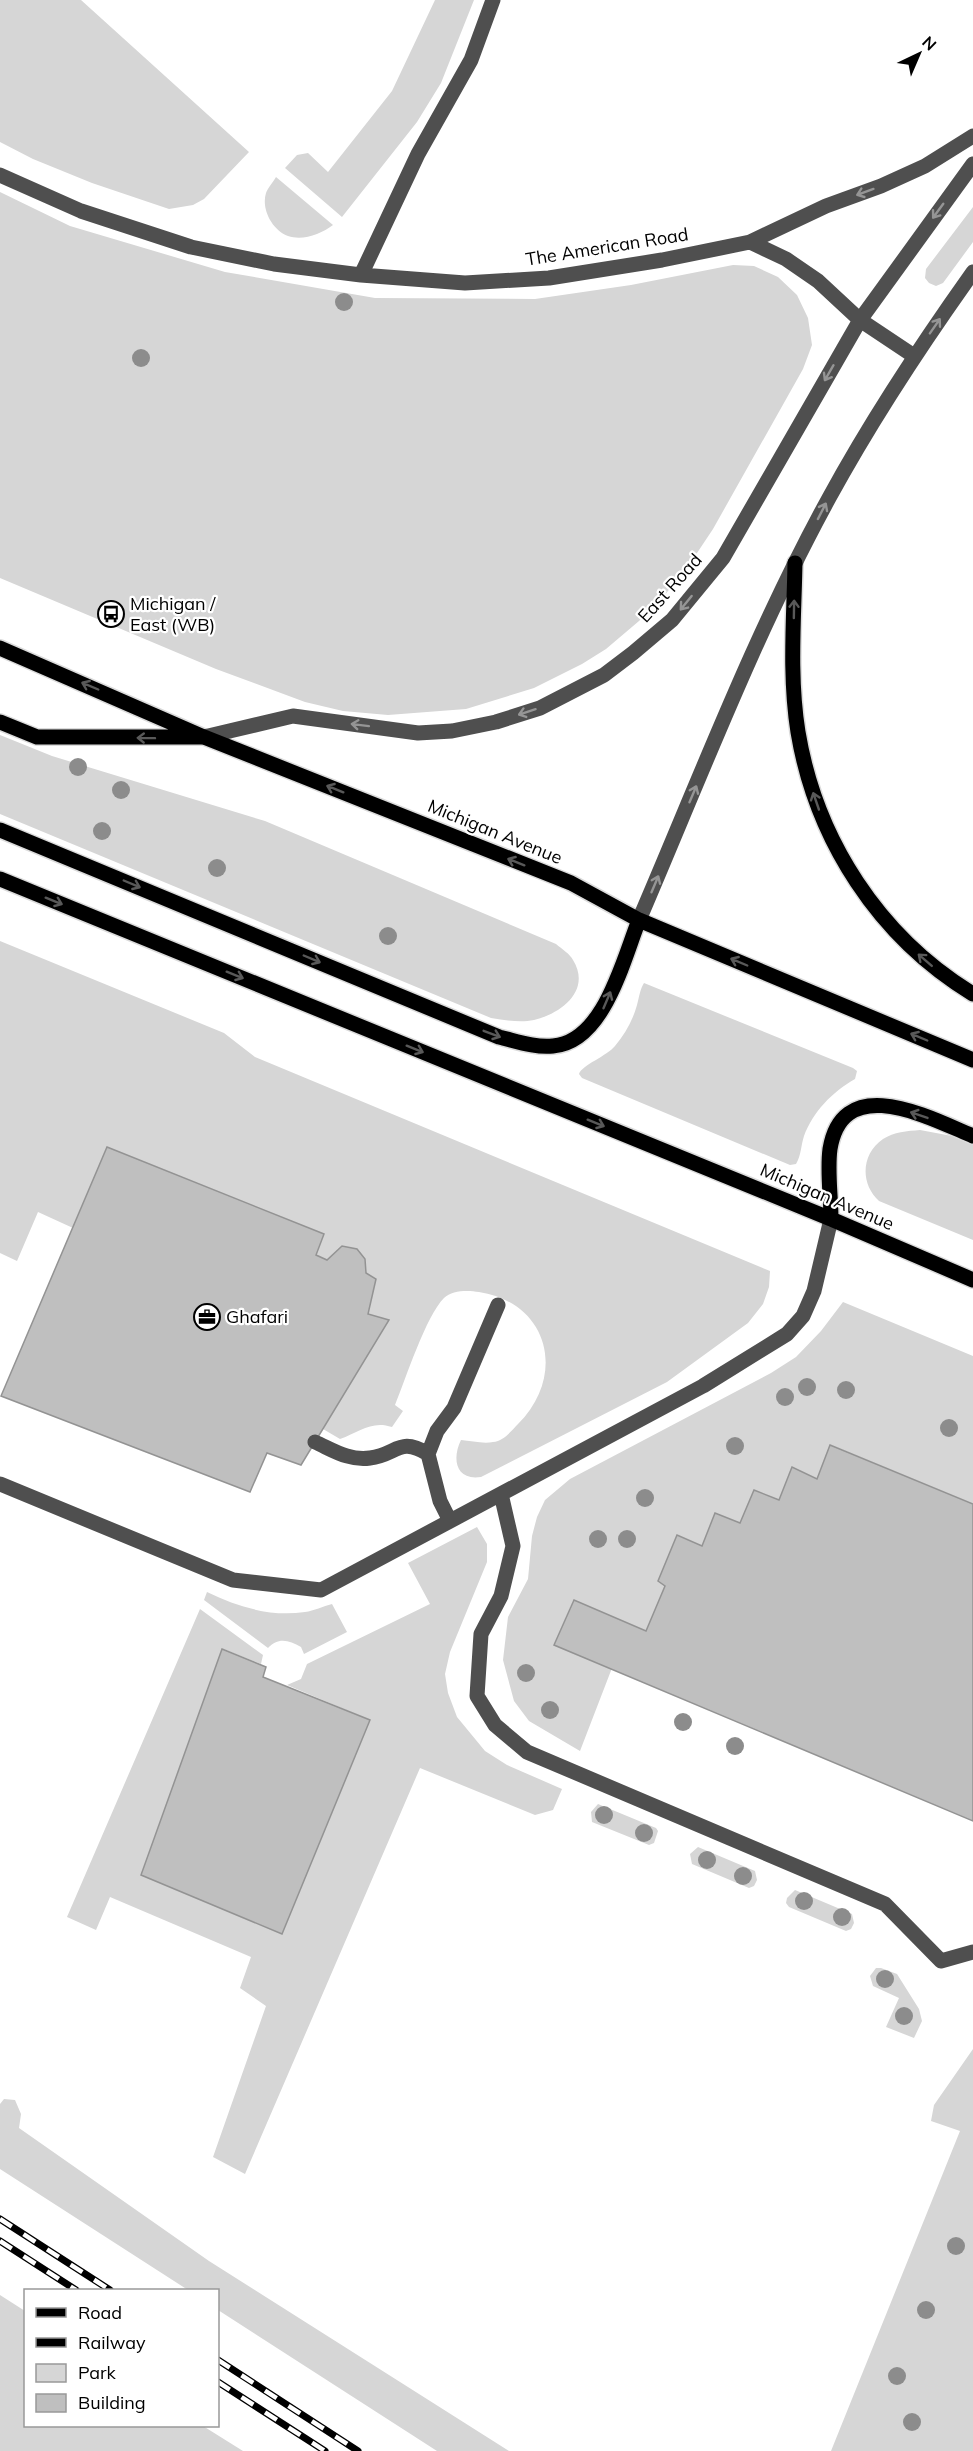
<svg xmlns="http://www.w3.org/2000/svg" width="973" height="2451" font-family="Mulish,sans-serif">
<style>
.green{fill:#d6d6d6}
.building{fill:#bfbfbf;stroke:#939393;stroke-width:1.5}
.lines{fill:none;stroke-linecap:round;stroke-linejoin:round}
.major-casing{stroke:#dbdbdb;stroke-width:18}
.minor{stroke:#4f4f4f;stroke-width:15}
.major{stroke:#000;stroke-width:15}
.rail-casing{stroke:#000;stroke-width:7}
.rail{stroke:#fff;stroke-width:4.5;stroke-dasharray:14;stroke-linecap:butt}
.tree{fill:#8c8c8c}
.oneway{stroke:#959595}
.oneway2{stroke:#595959}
.labels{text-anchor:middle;stroke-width:4.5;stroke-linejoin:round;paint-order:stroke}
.street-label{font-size:18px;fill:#000;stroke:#fff}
.poi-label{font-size:18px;fill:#000;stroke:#fff;text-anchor:start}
</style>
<rect width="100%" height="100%" fill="#fff"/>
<path class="green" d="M0,0H81L249,152L204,199L193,205L169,209L92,183L33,159L0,142Z
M435,0H474L441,83L417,122L342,217L285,168L297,155L308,153L328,172L392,91Z
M276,177L333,225C321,234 303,241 288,236C272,230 261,209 266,193C268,188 273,182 276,177Z
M0,192L70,226L225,272L375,298L535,299L631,285L733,265L754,266L778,277L797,295L808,318L812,345L803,369L713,529L691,562L664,596L639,621L606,649L582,664L534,688L466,709L388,715L343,711L305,702L216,669L0,578Z
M973,207V242L943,283L936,286L929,283L925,278L926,269Z
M0,735L52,756L265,821L556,944C562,949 570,954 573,960C592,991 560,1014 534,1020C520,1023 505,1020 491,1018L0,814Z
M0,941L224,1033L255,1057L770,1271L769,1287L763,1304L748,1323L667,1382L481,1477C455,1481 452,1458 461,1440C471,1441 484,1444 493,1442C504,1441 511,1431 518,1424C567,1375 549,1303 479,1292C468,1290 452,1290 444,1298C426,1316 406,1378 395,1405L403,1411L392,1427C372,1420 359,1432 340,1439L323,1429L389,1320L368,1314L376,1279L366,1273C365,1253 361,1250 342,1246L327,1260L316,1255L324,1234L73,1228L38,1212L17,1261L0,1253Z
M644,983L853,1068L857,1071L855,1079C832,1092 813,1112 804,1136C801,1145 801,1156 796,1164L790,1165L582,1078L579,1074C582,1065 607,1056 615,1046C625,1034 633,1020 637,1005C639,998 640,989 644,983Z
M920,1130L952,1136L973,1144V1240L879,1201C860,1184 861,1154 883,1139C894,1132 907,1131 920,1130Z
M843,1302L973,1356V1504L831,1445L817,1479L792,1467L779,1500L754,1490L740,1523L715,1513L702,1546L677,1535L658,1581L665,1586L646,1631L573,1601L554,1645L612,1668L580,1751L529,1721L514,1701L503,1660L508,1617L528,1579L532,1536L537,1517L545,1500L570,1479L771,1373L796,1357L821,1331Z
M477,1527L487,1544V1562L450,1652L445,1674L448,1693L457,1717L485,1751L507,1765L562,1789L553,1810L535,1815L420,1768L245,2174L213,2157L266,2006L240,1988L251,1957L110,1897L96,1930L67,1917L200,1609L263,1655L261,1664L223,1649L142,1875L282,1934L370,1720L287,1685L301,1679L307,1664L430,1604L408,1563Z
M207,1592C238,1607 270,1617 305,1612C314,1611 323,1606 332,1604L347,1632L304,1654L301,1647C289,1640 278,1637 268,1648L204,1600Z
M598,1804L656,1828L658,1831L654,1843L649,1845L592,1822L591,1812Z
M698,1847L755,1871L757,1880L754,1886L749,1888L692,1864L690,1854Z
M795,1890L852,1914L854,1923L851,1929L846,1931L789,1907L786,1903L787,1898Z
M876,1968H881L897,1974L919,2009L922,2021L914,2038L886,2027L899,1998L873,1986L870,1976Z
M973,2049V2451H831L960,2131L931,2121L934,2105Z
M4,2099L15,2100L21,2114L19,2128L209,2261L509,2451H437L218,2310V2290H188L0,2169V2104Z
M0,2295L25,2311L26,2426H203L243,2451H0Z"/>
<path class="building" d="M107,1147L324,1234L316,1255L327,1260L342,1246L357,1249L365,1259L366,1273L376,1279L368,1314L389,1320L301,1465L267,1453L250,1492L1,1396Z
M830,1445L973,1504V1821L554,1645L574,1600L646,1631L665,1586L658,1581L677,1535L702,1546L715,1513L740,1523L754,1490L779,1500L792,1467L817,1479Z
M222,1649L266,1667L263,1677L370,1720L282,1934L141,1875Z"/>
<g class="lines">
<defs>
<path id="major" d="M795,563C794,618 789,676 798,732C816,840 879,937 973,994
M0,648L204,737L571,883L639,920L973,1060
M0,722L37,737H201
M0,830L499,1037C516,1041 535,1048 553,1046C604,1042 623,960 639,920
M0,879L831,1219L973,1280
M831,1219C831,1197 827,1171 830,1149C843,1071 930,1118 973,1136"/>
</defs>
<use href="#major" class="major-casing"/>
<path class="minor" d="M0,175L81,211L191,247L274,264L361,275L465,283L549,278L662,260L750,242L786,259L818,281L860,320L914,356
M750,242L826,206L881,186L925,166L973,136
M361,275L418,154L471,60L493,0
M204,737L293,716L418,733L452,731L496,722L540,708L604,675L633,653L672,620L723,558L860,320L973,164
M639,920C700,778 755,633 829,498C872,419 921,345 973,272
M315,1442C333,1450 349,1461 370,1458C397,1455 399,1436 428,1454
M0,1484L233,1580L321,1590L703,1386L787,1334L803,1316L814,1291L831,1219
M501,1494L513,1546L501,1596L481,1634L477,1696L495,1725L527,1752L885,1904L941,1961L973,1952
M450,1521L440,1501L428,1454L437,1431L454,1408L498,1305"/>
<use href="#major" class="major"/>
<defs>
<path id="rail" d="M0,2219L110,2290
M0,2241L76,2290
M218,2360L358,2451
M218,2382L325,2451"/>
</defs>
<use href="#rail" class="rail-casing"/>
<use href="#rail" class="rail"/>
</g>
<g class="tree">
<circle cx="344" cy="302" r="9"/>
<circle cx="141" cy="358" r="9"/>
<circle cx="78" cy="767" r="9"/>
<circle cx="121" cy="790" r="9"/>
<circle cx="102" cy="831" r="9"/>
<circle cx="217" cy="868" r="9"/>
<circle cx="388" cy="936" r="9"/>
<circle cx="807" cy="1387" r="9"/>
<circle cx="846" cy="1390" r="9"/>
<circle cx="785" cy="1397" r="9"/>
<circle cx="949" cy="1428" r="9"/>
<circle cx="735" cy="1446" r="9"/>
<circle cx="645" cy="1498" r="9"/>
<circle cx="598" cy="1539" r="9"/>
<circle cx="627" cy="1539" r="9"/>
<circle cx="526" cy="1673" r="9"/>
<circle cx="550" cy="1710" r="9"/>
<circle cx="683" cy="1722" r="9"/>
<circle cx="735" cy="1746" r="9"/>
<circle cx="604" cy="1815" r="9"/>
<circle cx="644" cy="1833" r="9"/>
<circle cx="707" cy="1860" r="9"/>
<circle cx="743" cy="1876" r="9"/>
<circle cx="804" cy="1901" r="9"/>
<circle cx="842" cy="1917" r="9"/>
<circle cx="885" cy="1979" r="9"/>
<circle cx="904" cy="2016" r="9"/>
<circle cx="956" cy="2246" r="9"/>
<circle cx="926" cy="2310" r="9"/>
<circle cx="897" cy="2376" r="9"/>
<circle cx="912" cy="2422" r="9"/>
</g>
<defs><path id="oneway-shaft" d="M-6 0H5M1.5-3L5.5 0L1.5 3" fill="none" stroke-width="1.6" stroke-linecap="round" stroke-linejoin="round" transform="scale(1.5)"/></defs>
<g class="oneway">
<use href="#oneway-shaft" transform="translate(865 192) rotate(160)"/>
<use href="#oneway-shaft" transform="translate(938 211) rotate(126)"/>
<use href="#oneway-shaft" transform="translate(935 326) rotate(-55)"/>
<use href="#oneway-shaft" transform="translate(829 373) rotate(120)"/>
<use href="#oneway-shaft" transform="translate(822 511) rotate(-63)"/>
<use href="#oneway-shaft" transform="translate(686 603) rotate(129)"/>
<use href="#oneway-shaft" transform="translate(527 712) rotate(162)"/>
<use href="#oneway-shaft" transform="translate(360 725) rotate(-173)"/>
<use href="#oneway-shaft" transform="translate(693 794) rotate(-67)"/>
<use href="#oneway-shaft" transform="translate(655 884) rotate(-67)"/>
</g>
<g class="oneway2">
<use href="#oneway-shaft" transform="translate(794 609) rotate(-89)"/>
<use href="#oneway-shaft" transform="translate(90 686) rotate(-157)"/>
<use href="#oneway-shaft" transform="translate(146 738) rotate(-179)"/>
<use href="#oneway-shaft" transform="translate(335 789) rotate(-158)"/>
<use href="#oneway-shaft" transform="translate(816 801) rotate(-109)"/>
<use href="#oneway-shaft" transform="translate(516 862) rotate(-158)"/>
<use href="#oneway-shaft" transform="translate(132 884) rotate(23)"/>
<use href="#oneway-shaft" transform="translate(54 901) rotate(22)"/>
<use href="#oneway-shaft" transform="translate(312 959) rotate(23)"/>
<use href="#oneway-shaft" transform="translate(925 960) rotate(-139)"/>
<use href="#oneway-shaft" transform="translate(739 962) rotate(-157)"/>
<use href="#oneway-shaft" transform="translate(235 975) rotate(22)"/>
<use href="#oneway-shaft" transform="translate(607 1000) rotate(-67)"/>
<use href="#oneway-shaft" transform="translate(492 1034) rotate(21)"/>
<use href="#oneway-shaft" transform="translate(919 1037) rotate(-157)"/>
<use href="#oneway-shaft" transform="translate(415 1049) rotate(22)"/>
<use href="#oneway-shaft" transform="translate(919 1115) rotate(-161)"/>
<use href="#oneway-shaft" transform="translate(596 1123) rotate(22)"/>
</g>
<defs>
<symbol id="bus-ring" viewBox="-11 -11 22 22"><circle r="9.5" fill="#fff" stroke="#000" stroke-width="1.5"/><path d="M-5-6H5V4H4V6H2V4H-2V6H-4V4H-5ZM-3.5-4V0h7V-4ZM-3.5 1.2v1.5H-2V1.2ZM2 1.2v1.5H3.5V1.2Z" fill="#000"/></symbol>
<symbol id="office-ring" viewBox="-11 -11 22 22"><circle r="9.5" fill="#fff" stroke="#000" stroke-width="1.5"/><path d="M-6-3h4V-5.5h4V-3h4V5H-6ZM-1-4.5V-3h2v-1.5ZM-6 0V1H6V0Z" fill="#000"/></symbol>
</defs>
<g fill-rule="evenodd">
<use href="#bus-ring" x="96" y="599" width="30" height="30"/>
<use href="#office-ring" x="192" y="1302" width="30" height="30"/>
</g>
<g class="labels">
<g class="street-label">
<text transform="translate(607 247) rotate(-9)" y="6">The American Road</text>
<text transform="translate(670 588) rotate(-48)" y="6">East Road</text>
<text transform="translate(495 832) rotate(22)" y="6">Michigan Avenue</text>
<text transform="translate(827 1197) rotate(23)" y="6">Michigan Avenue</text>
</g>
<g class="poi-label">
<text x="130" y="610">Michigan /<tspan x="130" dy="21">East (WB)</tspan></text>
<text x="226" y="1323">Ghafari</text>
</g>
</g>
<rect x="24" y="2289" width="195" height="138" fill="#ffffff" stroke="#999999" stroke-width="1.5"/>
<rect x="36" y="2308" width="30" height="9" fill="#000000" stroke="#999999" stroke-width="1.5"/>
<text x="78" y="2319" font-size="18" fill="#000000">Road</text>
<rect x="36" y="2338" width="30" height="9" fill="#000000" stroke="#999999" stroke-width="1.5"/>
<text x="78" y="2349" font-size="18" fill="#000000">Railway</text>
<rect x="36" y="2364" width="30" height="18" fill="#d6d6d6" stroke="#999999" stroke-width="1.5"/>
<text x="78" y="2379" font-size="18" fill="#000000">Park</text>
<rect x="36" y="2394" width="30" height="18" fill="#bfbfbf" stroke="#999999" stroke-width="1.5"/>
<text x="78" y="2409" font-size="18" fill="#000000">Building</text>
<g transform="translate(919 54) rotate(44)" stroke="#ffffff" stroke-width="4.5" paint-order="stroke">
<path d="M0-4.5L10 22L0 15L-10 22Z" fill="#000000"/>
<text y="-9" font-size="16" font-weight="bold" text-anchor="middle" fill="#000000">N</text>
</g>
</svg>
